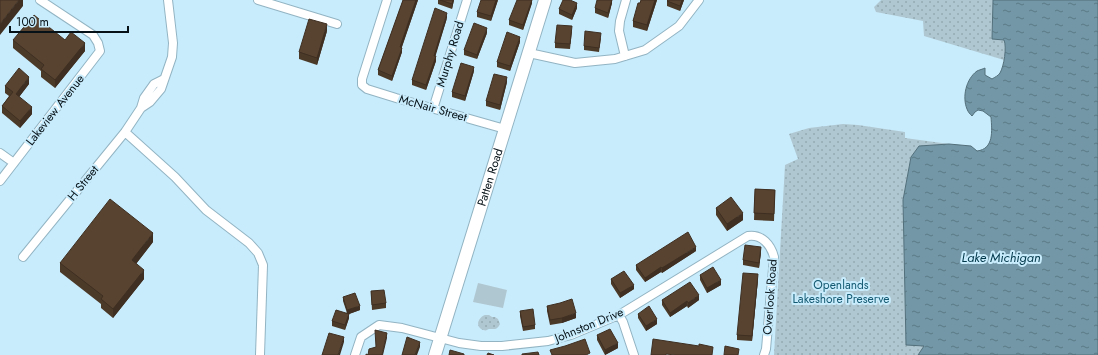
<svg xmlns="http://www.w3.org/2000/svg" width="1098" height="355" font-family="Jost,sans-serif">
<style>
.grass{fill:url(#grass-dots)}
.garden{fill:#afc7d1}
.water{fill:url(#water-ripples);stroke:#526f7b}
.lines{fill:none;stroke-linecap:round;stroke-linejoin:round}
.street-casing{stroke:#92b4c3;stroke-width:10}
.secondary-casing{stroke:#92b4c3;stroke-width:14}
.street{stroke:#fff;stroke-width:8}
.secondary{stroke:#fff;stroke-width:12}
.wall{fill:#4c3a29}
.shaded-wall{fill:#3e2f22}
.building{fill:#584330;stroke:#3e2f22}
.labels{text-anchor:middle;stroke-width:4;stroke-linejoin:round;paint-order:stroke}
.street-label{font-size:12px;fill:#051117;stroke:#c9ecfc}
.park-label{font-size:12px;fill:#135971;stroke:#c9ecfc}
.water-label{font-size:13px;font-style:italic;fill:#003749;stroke:#c9ecfc}
</style>
<defs>
<pattern id="grass-dots" width="8" height="8" patternUnits="userSpaceOnUse"><rect width="8" height="8" fill="#afc7d1"/><path d="M2 2h.1M6 6h.1" fill="none" stroke="#95aab3" stroke-width="1.8" stroke-linecap="round"/></pattern>
<pattern id="water-ripples" width="26" height="14" patternUnits="userSpaceOnUse"><rect width="26" height="14" fill="#7397a6"/><path d="M2 4q2-2 4 0t4 0M15 11q2-2 4 0t4 0" fill="none" stroke="#5c7a86"/></pattern>
</defs>
<rect width="100%" height="100%" fill="#c9ecfc"/>
<path class="grass" d="M881,0H993L992,39L1004,40L1006,49L1004,60L924,36L923,21L876,12L874,7Z
M843,124L858,125L905,132V138L949,144L919,146L911,157L903,200L906,344L924,346L918,355H774L785,165L798,159L789,134L809,128Z
M485,315H489L492,317H495L498,319L500,324C497,330 495,329 489,329C486,330 487,331 483,330C474,326 479,317 485,315Z"/>
<path class="garden" d="M478,283L507,290L503,308L473,302Z"/>
<path class="water" d="M993,0H1098V355H918L924,346L906,345L903,200L911,157L919,146L949,144L971,146L977,151C994,149 992,131 991,117L983,111L978,110L975,112L972,116C970,114 968,112 967,109C962,97 966,79 977,71C979,70 983,69 985,68V75L992,79C995,77 998,76 1000,73C1004,66 1007,47 1004,40L992,39Z"/>
<g class="lines">
<defs>
<path id="street" d="M258,0L337,24
M387,0L362,79V85L367,89L396,98L505,129
M529,53L575,63L615,59L645,50L679,26L699,0
M625,56L619,31L620,21L626,0
M141,108L150,102L161,89L172,57L173,43L168,0
M433,109L467,0
M125,132L175,177L206,210L249,243L258,253L263,265L260,355
M0,153L14,163
M0,181L100,51L98,43L93,35L40,0
M23,257L125,132L141,108L144,98L154,84L164,79
M619,315L623,322L634,355
M355,355L361,337L379,325L402,328L459,343L481,346H502L548,341L571,335L619,315L748,236C762,234 771,245 774,257L766,349L764,355"/>
<g id="secondary">
<path id="s1" d="M435,355L545,0"/>
</g>
</defs>
<use href="#street" class="street-casing"/>
<use href="#secondary" class="secondary-casing"/>
<use href="#street" class="street"/>
<use href="#secondary" class="secondary"/>
</g>
<path class="wall" d="M403,0H418L402,47V52L392,81L378,75V70Z
M438,0H454L452,9L438,4Z
M498,0L491,21L477,17V12Z
M532,0V3L523,30L509,25V20Z
M612,0V3L608,18L595,13V8Z
M641,0H657L647,31L633,27V21Z
M684,0L680,11L667,6V1Z
M577,8L572,20L559,14V9Z
M447,18L435,56L436,61L426,90L412,85V80Z
M327,31L317,65L299,59V52Z
M572,31L570,49L555,48V43Z
M487,33L477,59L464,55V50Z
M601,38L599,52L584,50V46Z
M13,40H65L85,51L55,88L41,77V71L13,48Z
M520,42L510,71L497,67V62Z
M474,71L465,101L452,97V92Z
M507,82L500,110L486,106V101Z
M29,84L19,97L32,114L20,128L2,113V106L9,96L5,93V86Z
M755,189L775,190L774,221L754,220Z
M716,208L743,220L727,231L716,215Z
M153,242L136,264L144,279L113,318L101,308V304L60,272V263Z
M696,251L662,273L661,272L645,282L636,270V265Z
M761,252L759,268L743,265V260Z
M700,275L721,285L707,293L700,280Z
M611,279L634,289L620,298L611,284Z
M758,279L752,341L737,340V335Z
M371,291L386,303V308L372,310Z
M343,297L360,310L349,314V318L345,330L332,326V321L347,313L343,301Z
M662,300H699L688,308L687,306L670,317L662,305Z
M547,306L576,318L562,323L550,325L547,311Z
M520,311L535,325V329L523,331L520,316Z
M638,314L657,324L646,331L638,318Z
M597,335L618,348L605,355L597,340Z"/>
<path class="shaded-wall" d="M19,0H23V6L0,35V24Z
M416,0H418L400,52V47Z
M453,0H454L452,9V4Z
M496,0H498L491,21V16Z
M532,0V3L523,30V25Z
M612,0V3L608,18V13Z
M655,0H657L647,31V25Z
M682,0H684L680,11V6Z
M577,3V8L572,20V15Z
M447,13V18L434,61V56Z
M327,24V31L317,65V58Z
M487,28V33L477,59V55Z
M520,37V42L510,71V66Z
M85,43V51L55,88V80Z
M402,48V52L392,81V76Z
M436,56V61L426,90V85Z
M474,67V71L465,101V96Z
M29,77V84L16,101V94Z
M507,77V82L500,110V105Z
M32,107V114L20,128V121Z
M743,213V220L727,231V224Z
M153,233V242L132,269V260Z
M696,247V251L662,273V268Z
M761,247V252L759,268V263Z
M661,267V272L645,282V278Z
M144,270V279L113,318V309Z
M758,274V279L752,341V336Z
M721,280V285L707,293V288Z
M634,285V289L620,298V293Z
M699,295V300L688,308V303Z
M687,301V306L670,317V313Z
M360,306V310L349,314V318L345,330L347,310Z
M576,313V318L562,323V318Z
M657,319V324L646,331V326Z
M387,333V338L383,355H382Z
M344,337V342L340,355H338Z
M420,342V347L417,355H415Z
M618,343V348L605,355V350Z"/>
<path class="building" d="M0,0H19L0,24Z
M403,0H416L400,47L402,48L392,76L378,70Z
M440,0H453L452,4Z
M481,0H496L491,16L477,12Z
M517,0H532L523,25L509,20Z
M563,0H570L577,3L572,15L559,9Z
M597,0H612L608,13L595,8Z
M641,0H655L647,25L633,21L638,3H640Z
M668,0H682L680,6L667,1Z
M435,8L447,13L434,56H436L426,85L412,80Z
M34,15L65,40L71,32L85,43L55,80L41,69L44,65L13,40Z
M309,19L327,24L317,58L299,52Z
M474,23L487,28L477,55L464,50Z
M557,25L572,26L570,44L555,43Z
M585,31L601,33L599,48L584,46Z
M507,32L520,37L510,66L497,62Z
M461,63L474,67L465,96L452,92Z
M19,68L29,77L16,94L32,107L20,121L2,106L13,92L5,86Z
M494,74L507,77L500,105L486,101Z
M755,189L775,190L774,214L754,213Z
M731,197L743,213L727,224L716,208Z
M110,199L153,233L132,260L144,270L113,309L101,299L103,296L60,263Z
M688,232L696,247L662,268L661,267L645,278L636,265Z
M745,245L761,247L759,263L743,260Z
M713,267L721,280L707,288L700,275Z
M624,271L634,285L620,293L611,279Z
M743,273L758,274L752,336L737,335Z
M690,282L699,295L688,303L687,301L670,313L662,300Z
M384,290L386,303L372,305L371,291Z
M355,293L360,306L347,310L343,297Z
M572,299L576,313L562,318L550,320L547,306L560,303Z
M649,306L657,319L646,326L638,314Z
M533,309L535,325L523,327L520,311Z
M336,310L349,314L345,325L332,321Z
M610,329L618,343L605,350L597,335Z
M375,330L387,333L382,355H366V354L368,355L369,349L376,347Z
M329,333L344,337L338,355H322Z
M407,337L420,342L415,355H402Z
M585,339L590,353L586,355H552L550,350L565,346Z
M653,339L699,346V344L713,347L712,355H675L666,354V355H651Z
M725,346L739,349L738,355H724Z
M450,350L464,354V355H449Z
M538,352L539,355H522V354Z
M488,353L494,355H487Z"/>
<g class="labels">
<g class="street-label">
<text transform="translate(450 54) rotate(-73)" y="4">Murphy Road</text>
<text transform="translate(433 108) rotate(16)" y="4">McNair Street</text>
<text transform="translate(55 110) rotate(-52)" y="4">Lakeview Avenue</text>
<text dy="4" stroke="none"><textPath href="#s1" startOffset="186">Patten Road</textPath></text>
<text transform="translate(83 183) rotate(-51)" y="4">H Street</text>
<text transform="translate(770 297) rotate(-86)" y="4">Overlook Road</text>
<text transform="translate(589 325) rotate(-22)" y="4">Johnston Drive</text>
</g>
<g class="park-label">
<text x="841" y="289">Openlands<tspan x="841" dy="14">Lakeshore Preserve</tspan></text>
</g>
<g class="water-label">
<text x="1001" y="262">Lake Michigan</text>
</g>
</g>
<path d="M10 26v6h118v-6" fill="none" stroke="#051117" stroke-width="2"/>
<text x="16" y="26" font-size="12" fill="#051117" stroke="#c9ecfc" stroke-width="3" paint-order="stroke">100 m</text>
</svg>
